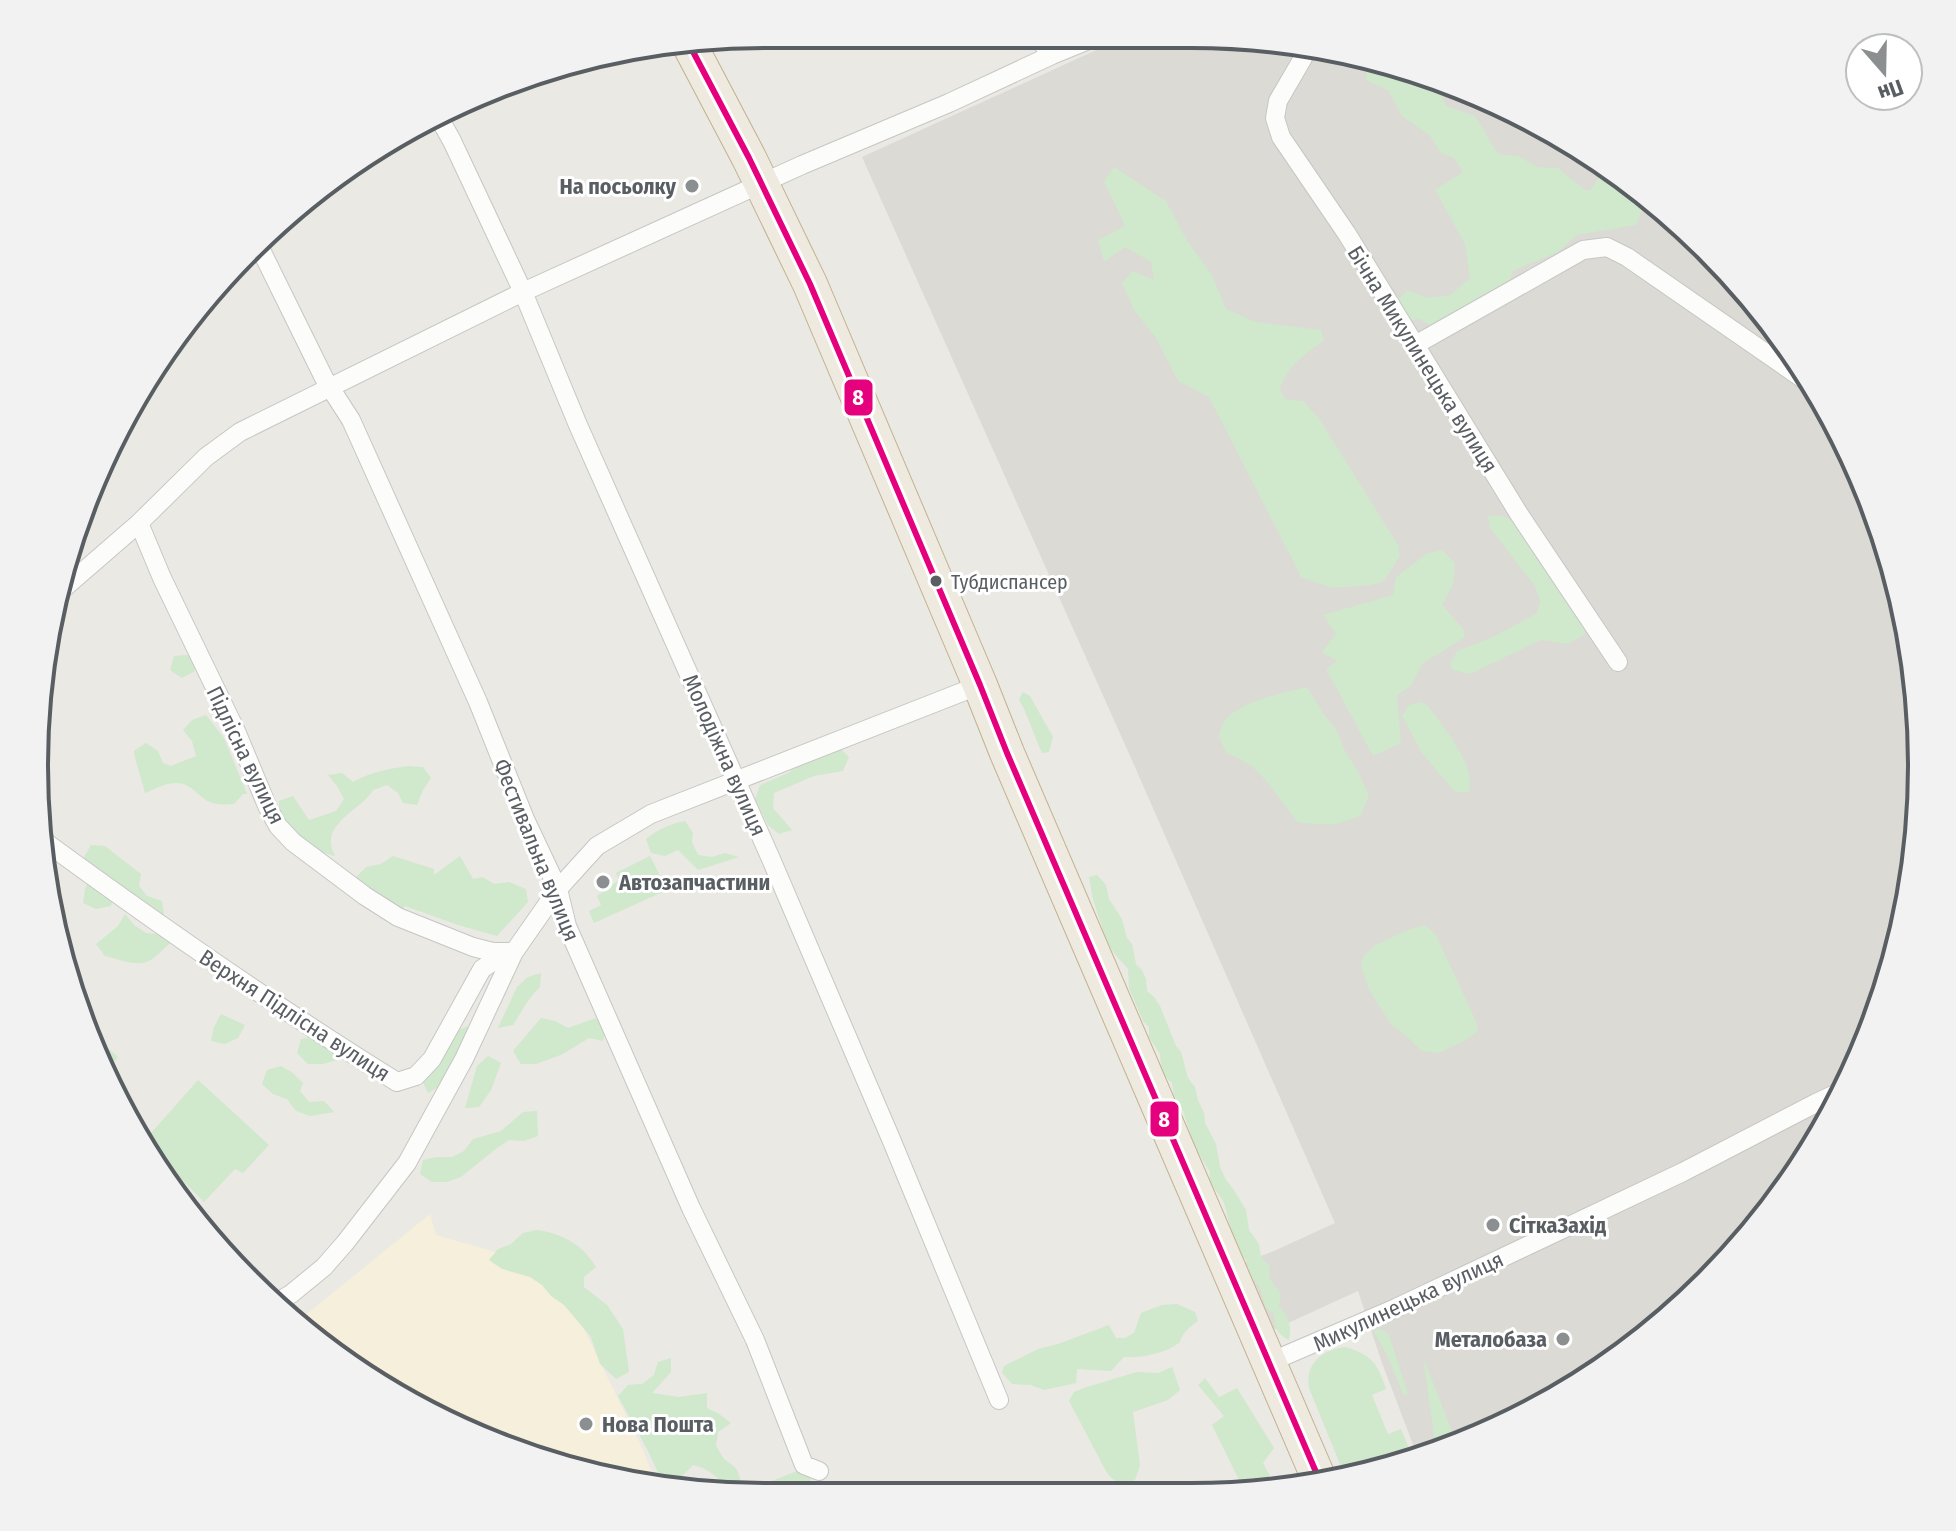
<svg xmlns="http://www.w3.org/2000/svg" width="1956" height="1531" font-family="'Fira Sans Condensed',sans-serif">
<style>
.commercial{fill:#f6efdb}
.industrial{fill:#dbdad5}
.green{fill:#d0e8cc}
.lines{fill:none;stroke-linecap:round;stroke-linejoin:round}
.street-casing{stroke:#c6c6c5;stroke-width:20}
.highway-casing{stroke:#c2b191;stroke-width:36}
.street{stroke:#fcfcfb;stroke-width:18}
.highway{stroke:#eeeae0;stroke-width:34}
.bus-1-casing{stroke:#fff;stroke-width:12}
.bus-1{stroke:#e5007d;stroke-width:6}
.poi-dot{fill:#8c8f90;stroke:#fff;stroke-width:3}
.bus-dot{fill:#595e63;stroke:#fff;stroke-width:3}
.labels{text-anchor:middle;stroke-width:6;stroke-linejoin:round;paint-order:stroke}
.bus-label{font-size:20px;fill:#595e63;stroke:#fff;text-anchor:start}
.poi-label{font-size:22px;font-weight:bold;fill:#595e63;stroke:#fff;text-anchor:start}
.street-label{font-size:22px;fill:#595e63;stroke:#fff}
.rim{fill:none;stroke:#595e63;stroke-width:4}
.line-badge{stroke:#fff;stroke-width:3}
.badge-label{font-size:22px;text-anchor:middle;font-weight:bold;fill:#fff}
</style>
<rect width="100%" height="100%" fill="#eae9e4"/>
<path class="commercial" d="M430,1214L436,1235L533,1263L579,1319L644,1452L657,1486L623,1483L486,1441L359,1373L297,1322Z"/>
<path class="industrial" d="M1129,35L1238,36L1426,73L1557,132L1672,215L1824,399L1883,530L1916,670L1920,813L1897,954L1847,1089L1771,1210L1673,1315L1557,1399L1425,1458L1419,1460L1382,1363L1358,1291L1249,1341L1221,1271L1274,1251L1335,1223L1131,758L862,157Z"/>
<path class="green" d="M1367,67C1380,67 1387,74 1399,78C1410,80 1420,74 1433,78L1446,106L1475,116L1498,154L1519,156L1537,167L1558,168L1585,190H1590L1606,168L1647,197L1636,225L1577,235L1558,252L1513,271L1507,290L1484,304H1467L1440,331L1419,319L1409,321L1398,300L1408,290L1428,298L1450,295L1470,278L1465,244L1435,190L1463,172L1454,158L1441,153L1430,136L1402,116L1388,90L1366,80Z
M1114,167L1166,201L1188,242L1212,275L1226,309L1256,322L1321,330L1324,341C1305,353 1287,367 1280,389L1285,399L1303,401L1318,417L1398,545L1400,556L1384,581L1372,585L1332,588L1301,577L1209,397L1178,381L1156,338L1134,310L1122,283L1133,271L1154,280L1151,262L1125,247L1104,262L1098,240L1125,226L1104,181Z
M1488,516H1503L1523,526L1585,625V634L1568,644L1541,640L1470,674L1453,670L1450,663L1457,651L1493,637L1537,613L1540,601L1535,586L1490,528Z
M1442,550L1455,563L1453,585L1442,605L1464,630V638L1422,664L1411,686L1397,695L1401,743L1373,756L1326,669L1337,661L1322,652L1336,634L1323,615L1393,595L1396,577L1426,554Z
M188,655L199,664L195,671L182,678L170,670L174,656Z
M1307,687L1324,714L1337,731L1344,749L1357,770L1369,795L1361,815C1335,828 1324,825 1297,822C1281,802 1267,776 1245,762C1239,758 1232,756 1226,753L1219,736C1221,730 1222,722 1227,718C1245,700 1283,693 1307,687Z
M1023,692L1030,696L1053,737L1049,752L1042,753C1034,735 1028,716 1019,699Z
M1421,702L1428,706C1443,727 1478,766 1468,793L1454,791L1422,753L1402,716L1409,705Z
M206,715L224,738L247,794H243L234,804C223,805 212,805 203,798C194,791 189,783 176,783C165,783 155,789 145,793C142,779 136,766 134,751L146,743L158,751L163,763L171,766L196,756L192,741L183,730L192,720Z
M841,749L849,757L843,771L814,776L774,793L773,808L792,830L779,834L768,825L755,799L760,785L788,773L800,764Z
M408,766L423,767L431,778L423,790L417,805L403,803L398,793L387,785L373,790C364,807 329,820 331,843C331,848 333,851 335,856L321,852L310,843L284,828L279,815V801L293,796L309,820L336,811L344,799L337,786L328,775L342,773L353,782C371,772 388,769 408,766Z
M685,821L693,833L692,842L698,855L712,857L725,853L739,857L698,870L678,850L665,856L651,853L646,839C659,829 669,824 685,821Z
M91,845L105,846L141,874L139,886L147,896L162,901L164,915H148L115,893L111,906L96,909L83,903L85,889L91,875L84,857Z
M393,856L434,869V875L460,856L473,879L483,877L494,884L509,882L526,889L528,902L497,936L458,925L405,906L402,910L378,892L364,888L356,877L366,867L381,864Z
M650,856L667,890L594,923L589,911L601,905L597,896L619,880L616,873Z
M1097,875L1106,885L1109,899L1122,919L1127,938L1132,944L1136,964L1142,970L1146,979L1147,991L1154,997L1160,1006L1176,1046L1181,1052L1188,1078L1195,1087L1198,1100L1204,1113L1205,1123L1216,1144L1220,1167L1226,1180L1234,1190L1246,1210L1249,1230L1259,1244L1261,1257L1269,1265L1270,1279L1281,1294L1279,1306C1289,1317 1292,1326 1289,1340C1277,1334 1274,1327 1274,1314L1266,1308L1259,1286L1248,1273L1247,1261C1232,1249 1230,1222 1224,1203C1221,1196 1214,1189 1209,1182L1210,1172L1194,1146L1183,1111L1174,1095L1172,1083L1164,1075L1161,1065L1160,1054L1149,1037V1027L1143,1021L1129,988L1128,969L1113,952L1105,937L1093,899L1089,877Z
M125,914L134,925L146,933L160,934L173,941C165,947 159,954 152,959C139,969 120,959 105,956L96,944L118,926Z
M1425,925L1436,935L1475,1019L1478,1031L1468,1039L1439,1053L1422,1051L1402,1032L1392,1026L1369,990L1361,966L1364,956L1374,946L1405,931Z
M541,973L540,987C527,999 523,1010 513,1025L498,1028L517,987L528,977Z
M221,1014L245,1025L238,1038L225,1044L211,1041L214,1027Z
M541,1018L555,1021L568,1028L596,1018L607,1028L603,1041L589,1038L563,1054L536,1064H521L513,1051Z
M468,1026L464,1050L440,1086L428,1093L422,1080L454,1032Z
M92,1035L118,1057L107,1070Z
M315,1036L339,1052L337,1060L323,1064H308L297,1053L301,1039Z
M488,1056L501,1063L491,1090L479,1107L465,1108L477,1066Z
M281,1066L293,1073L303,1083L300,1091L309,1102L324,1101L334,1112L310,1116L296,1111L287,1099L273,1094L262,1084L267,1070Z
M198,1080L269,1145L243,1173L235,1169L204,1202L144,1141Z
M537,1111L538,1136L524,1141L509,1140L497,1148L461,1177L447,1182H432L420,1174L423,1160L437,1157H452L464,1151L473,1139L501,1131L523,1112Z
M537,1230C563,1234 582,1244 596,1267L584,1277V1287L607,1305L623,1329L629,1372L616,1379L600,1364L591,1337L564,1305L551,1296L542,1285L530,1277L502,1269L489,1260L498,1249L511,1244L523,1233Z
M1177,1304L1195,1312L1198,1321C1192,1325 1187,1329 1183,1335C1179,1341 1182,1341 1176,1345C1163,1354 1139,1358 1124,1357L1111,1371L1077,1369L1076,1383L1044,1390L1031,1385L1012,1384L1002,1373L1004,1366L1038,1349L1058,1344L1109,1325L1116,1338H1125L1134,1333L1141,1313L1162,1305Z
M1376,1329L1385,1331L1389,1335L1408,1394L1406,1396L1403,1394L1389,1359L1373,1330Z
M1346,1347C1373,1356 1377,1363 1386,1389L1372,1395L1388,1434L1401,1429L1410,1451L1409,1462L1344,1474L1309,1388C1305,1362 1323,1350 1346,1347Z
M1423,1357L1457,1444L1438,1452L1435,1443Z
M671,1358V1372L652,1393L679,1397L707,1393V1408L719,1414L731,1423L718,1432L716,1446L724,1459L736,1468L741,1481L728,1489C717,1476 709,1469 693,1465L683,1475L681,1489L665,1487L647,1449L619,1398L618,1396L628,1385L642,1384L654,1375L658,1362Z
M1172,1367L1180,1390L1168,1400L1133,1412L1140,1465L1135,1480C1123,1485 1116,1484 1107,1473L1069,1401L1074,1392L1087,1387L1137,1372L1158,1373Z
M1205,1378L1219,1397L1237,1388L1274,1448L1263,1463L1276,1488L1239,1495H1219L1221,1486L1240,1482L1212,1425L1224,1416L1198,1385Z
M800,1470L811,1472L810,1491L801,1497L754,1496V1488Z"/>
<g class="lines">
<defs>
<path id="street" d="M1035,35L1052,55
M1303,49V58L1278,101L1275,118L1281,137L1347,234L1519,514L1618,662
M438,116L452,141L523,292L578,425L771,859L891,1139L999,1400
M257,242L324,378L351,420L478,702L525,819L558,889L567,926L691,1208L755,1340L804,1465L819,1471
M1415,345L1583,250L1607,247L1627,257L1812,385
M139,523L162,578L236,731L268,808L278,826L293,842L365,896L398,917L473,947L493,952H511
M56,595L139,523L206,457L240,432L523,292L802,165L949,103L1052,55L1101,35
M44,841C159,925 276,1007 397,1082L416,1076L432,1059L482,969L495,960L514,952
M274,1304L291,1294L324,1267L345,1243L407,1163L464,1059L514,952L558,889L597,846L651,814L980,685
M1270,1362L1396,1308L1683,1172L1816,1103L1846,1089"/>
<path id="highway" d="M689,44L749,158L810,284L980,685L1007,753L1319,1479"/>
</defs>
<use href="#street" class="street-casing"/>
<use href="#highway" class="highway-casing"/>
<use href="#street" class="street"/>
<use href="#highway" class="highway"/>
<defs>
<path id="bus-1" d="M689,44L749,158L810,284L980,685L1007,753L1319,1479"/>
</defs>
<use href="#bus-1" class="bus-1-casing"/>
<use href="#bus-1" class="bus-1"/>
</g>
<g class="poi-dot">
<circle cx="692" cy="186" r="8"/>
<circle cx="603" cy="882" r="8"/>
<circle cx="1493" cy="1225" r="8"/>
<circle cx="1563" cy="1339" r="8"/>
<circle cx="586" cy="1424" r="8"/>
</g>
<circle class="bus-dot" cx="936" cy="581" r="7"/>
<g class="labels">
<g class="bus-label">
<text x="951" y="589">Тубдиспансер</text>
</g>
<g class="poi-label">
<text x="676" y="194" text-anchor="end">На посьолку</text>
<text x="619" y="890">Автозапчастини</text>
<text x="1509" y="1233">СіткаЗахід</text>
<text x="1547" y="1347" text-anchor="end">Металобаза</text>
<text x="602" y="1432">Нова Пошта</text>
</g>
<g class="street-label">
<text transform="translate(1423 359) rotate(58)" y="8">Бічна Микулинецька вулиця</text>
<text transform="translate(246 755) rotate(64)" y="8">Підлісна вулиця</text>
<text transform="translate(725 755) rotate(66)" y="8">Молодіжна вулиця</text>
<text transform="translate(537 850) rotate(68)" y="8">Фестивальна вулиця</text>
<text transform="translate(295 1015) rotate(33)" y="8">Верхня Підлісна вулиця</text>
<text transform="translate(1408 1301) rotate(-25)" y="8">Микулинецька вулиця</text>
</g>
</g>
<path d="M0 0H1956V1531H0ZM765 48H1191A717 717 0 0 1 1908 765V766A717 717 0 0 1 1191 1483H765A717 717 0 0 1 48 766V765A717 717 0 0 1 765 48Z" fill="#f2f2f3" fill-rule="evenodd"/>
<path class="rim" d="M765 48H1191A717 717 0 0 1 1908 765V766A717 717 0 0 1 1191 1483H765A717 717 0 0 1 48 766V765A717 717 0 0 1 765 48Z"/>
<g class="line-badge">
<rect x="843" y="378" width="31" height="39" rx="8" fill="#e5007d"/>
<rect x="1149" y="1100" width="31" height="38" rx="8" fill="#e5007d"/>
</g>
<g class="badge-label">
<text x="858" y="405">8</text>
<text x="1164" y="1127">8</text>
</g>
<g transform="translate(1884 72) rotate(160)"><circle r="38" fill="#ffffff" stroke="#bdbfc1" stroke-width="2"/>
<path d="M0-6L14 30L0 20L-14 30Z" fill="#8c8f90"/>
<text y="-12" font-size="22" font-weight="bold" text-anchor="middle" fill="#595e63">Пн</text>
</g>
</svg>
